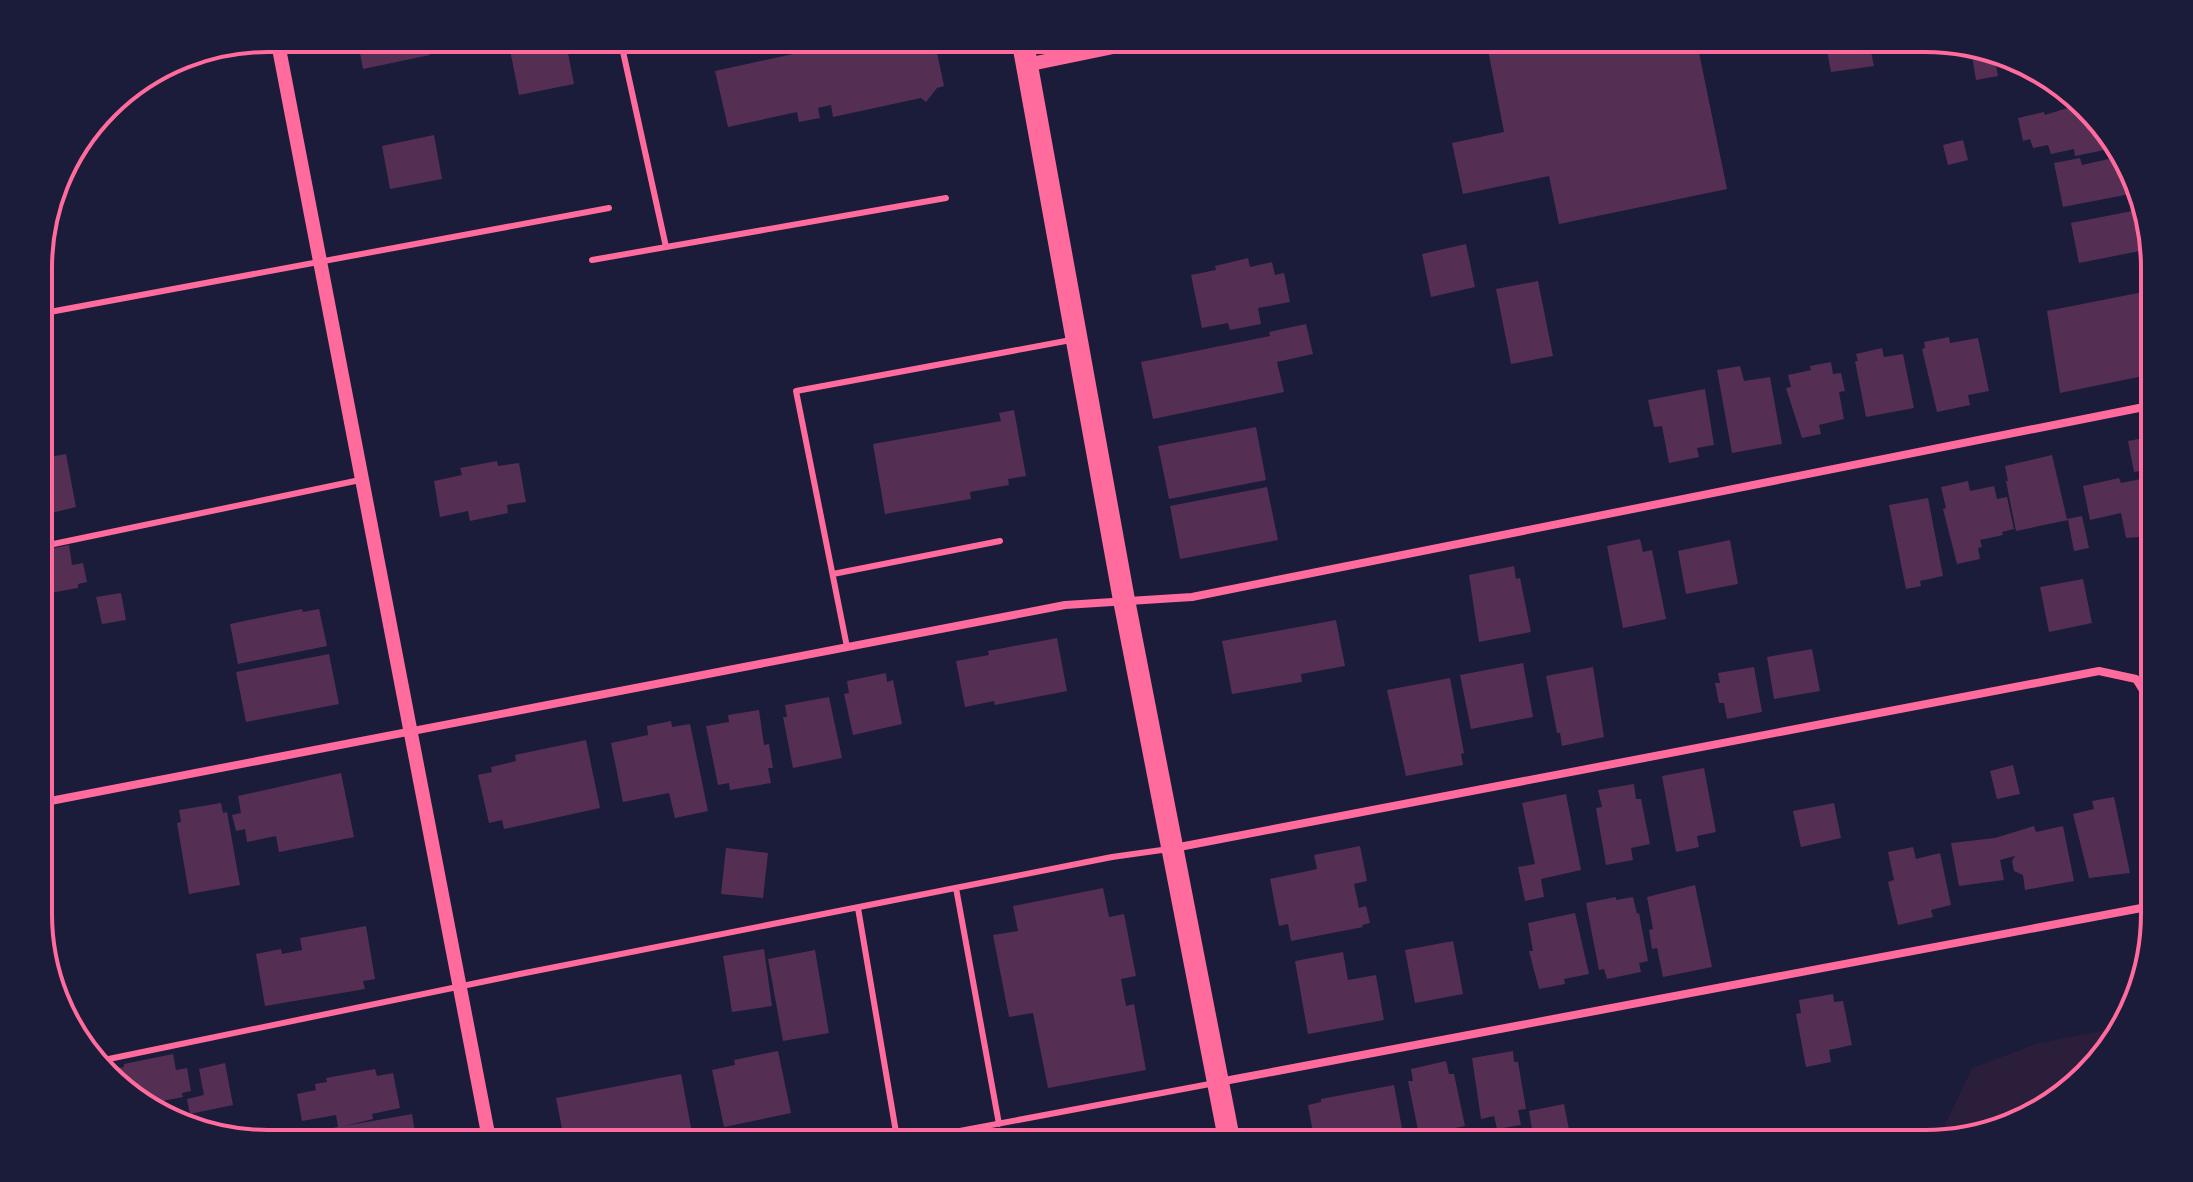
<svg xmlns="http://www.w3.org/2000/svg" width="2193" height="1182" font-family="Lato,sans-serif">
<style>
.green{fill:#2a1e3b}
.building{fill:#542f53}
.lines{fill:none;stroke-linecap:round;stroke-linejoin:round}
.service{stroke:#ff6b9d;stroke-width:6}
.minor{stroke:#ff6b9d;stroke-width:8}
.tertiary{stroke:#ff6b9d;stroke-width:14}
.trunk{stroke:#ff6b9d;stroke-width:22}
.rim{fill:none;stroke:#ff6b9d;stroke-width:4}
</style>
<rect width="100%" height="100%" fill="#1b1b3a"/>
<path class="green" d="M2121,1027L2053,1106L1940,1144H1884L1943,1129L1972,1068L2039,1043Z"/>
<path class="building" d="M357,38H427L430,55L363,69Z
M528,38H565L574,84L519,95L510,50L530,46Z
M920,38H934L944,86L937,88L926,102L921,98L833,117L831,105L818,108L820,118L799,122L797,112L728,127L715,71L862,39L865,49Z
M1546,38H1696L1727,189L1559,224L1549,176L1463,194L1452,143L1504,132L1488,50Z
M1818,38H1875V41L1869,42L1874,66L1831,72L1827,51L1821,52Z
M1991,53L1994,54L1998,76L1976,80L1972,56Z
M2077,105L2116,140L2119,147L2075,156L2074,149L2051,154L2048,145L2033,148L2030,139L2023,141L2018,118L2044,112L2045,115Z
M434,135L442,179L390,189L382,146Z
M1963,140L1968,160L1948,165L1943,145Z
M2122,156L2133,185L2129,186L2130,194L2063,207L2054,163L2080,158L2082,165Z
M2137,210L2145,250L2079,263L2071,223Z
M1466,244L1475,287L1431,297L1422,254Z
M1248,258L1250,267L1272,262L1275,275L1284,273L1290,302L1258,308L1261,324L1230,330L1228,323L1202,328L1191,275L1216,270L1215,266Z
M1538,281L1553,356L1511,364L1496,289Z
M2153,290V374L2060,393L2047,311Z
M1306,324L1313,354L1277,362L1284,392L1153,419L1141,362L1270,336L1269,332Z
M1949,337L1950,343L1978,338L1989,391L1968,395L1970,405L1937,412L1922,349L1925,348L1924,342Z
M1882,348L1884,357L1903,354L1914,408L1866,417L1855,361H1858L1856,354Z
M1831,362L1833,374L1841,373L1845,391L1839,392L1844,419L1819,425L1821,434L1802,438L1786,388L1791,387L1788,375L1811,370L1810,366Z
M1740,366L1744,381L1770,377L1782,444L1732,453L1717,370Z
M1705,389L1714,445L1697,448L1699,457L1669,463L1662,426L1654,427L1648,400Z
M1014,410L1026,476L1008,479L1009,485L970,492L971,499L885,514L873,444L1001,421L999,413Z
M1256,427L1266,480L1169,499L1158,446Z
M2154,436V536L2126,538L2121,513L2090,520L2083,486L2119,478L2121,483L2146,478L2145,470L2134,472L2128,441Z
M66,454L76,507L39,516V459Z
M2052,455L2067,519L2082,516L2089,548L2074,551L2068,520L2016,531L2006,481H2008L2005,466Z
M497,461L498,466L519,463L526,502L507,505L508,513L470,521L468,511L440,517L434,481L462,475L460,468Z
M1968,481L1970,491L1994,486L1997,499L2007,497L2014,529L2002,532L2003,535L1980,540L1982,547L1978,548L1980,559L1957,564L1943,509L1946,508L1941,487Z
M1267,487L1278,540L1180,559L1170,506Z
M1928,498L1943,576L1920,581L1921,586L1906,589L1889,505Z
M1640,539L1643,552L1652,550L1666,619L1623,628L1607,546Z
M1730,540L1738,584L1686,594L1678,551Z
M69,545L72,565L83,563L87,582L78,584V588L39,595V551Z
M1514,566L1516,579L1520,578L1531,632L1479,642L1469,575Z
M2083,579L2092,623L2049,632L2040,587Z
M121,593L126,620L102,624L96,597Z
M302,609L303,612L319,609L327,646L238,664L230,624Z
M1336,620L1345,666L1301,674L1302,682L1232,694L1222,641Z
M1057,638L1067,691L995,705L994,701L965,707L956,661L989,655L988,651Z
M1812,649L1820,691L1774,699L1767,657Z
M329,654L339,704L246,722L236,672Z
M1523,663L1533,717L1471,729L1460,675Z
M1593,667L1604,737L1562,746L1560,733H1557L1546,676Z
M1754,667L1762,712L1727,719L1724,703H1719L1715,683H1720L1718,673Z
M886,673L887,682L893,680L902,724L853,735L844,694L849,693L847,681Z
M1450,678L1464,753L1461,754L1463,765L1406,776L1387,690Z
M829,697L842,758L793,768L783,717H787L785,705Z
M759,710L764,745L769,744L773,768H768L771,783L730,790L729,783L718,785L706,726L729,722L728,715Z
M671,721L672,727L690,724L708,811L675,818L669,793L623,802L611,743L648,735L647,726Z
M586,740L600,808L504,829L502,820L489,823L478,775L492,772L491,767L516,761L515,755Z
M2013,765L2020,794L1997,799L1990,771Z
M1704,768L1716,832L1697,836L1699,847L1676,852L1662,776Z
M341,773L354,837L279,852L276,836L247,842L245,829L236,831L232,815L241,813L238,796Z
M1634,784L1636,799H1641L1650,844L1631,848L1633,860L1606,865L1596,808L1602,807L1598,790Z
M1566,794L1581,870L1541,879L1544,897L1525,901L1518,867L1535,864L1522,803Z
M2114,797L2130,873L2089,878L2073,814L2094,809L2092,801Z
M221,803L223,813L227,812L240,885L189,894L177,823L181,822L179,810Z
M1834,803L1841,838L1801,847L1793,811Z
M2034,826L2036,832L2063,826L2074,881L2025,890L2023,875L2014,871L2012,861L2015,856L2000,860L2004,880L1959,886L1951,843L1995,838Z
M1360,846L1367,881L1354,884L1359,908L1366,906L1370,923L1362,925L1363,927L1291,941L1288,924L1279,926L1270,879L1317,869L1314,855Z
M1913,847L1916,859L1940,853L1951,905L1931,910L1933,917L1898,925L1888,882L1894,880L1888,852Z
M726,848L768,853L763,898L721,894Z
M1695,885L1712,967L1663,977L1657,948L1652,949L1649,930L1653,929L1647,897Z
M1103,888L1109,917L1124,914L1136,976L1121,979L1126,1006L1134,1004L1146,1070L1048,1088L1033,1013L1009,1017L993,935L1018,931L1013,906Z
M1616,897V900L1633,897L1637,914L1639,913L1648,961L1639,963L1641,972L1607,979L1604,969L1599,970L1586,903Z
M1575,913L1589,974L1564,979L1565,984L1539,989L1529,951H1533L1528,923Z
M366,926L375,979L363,981L365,989L265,1006L256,954L281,949L282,954L302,950L300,938Z
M1453,941L1463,994L1415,1003L1405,950Z
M764,949L772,1006L732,1012L723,956Z
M815,950L829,1033L783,1041L768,959Z
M1343,952L1348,980L1376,975L1384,1020L1308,1034L1295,961Z
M1833,994L1834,1002L1843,1001L1852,1045L1829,1050L1831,1062L1806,1067L1796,1014L1801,1013L1799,1000Z
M778,1051L791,1113L724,1127L712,1070L735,1065L734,1060Z
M1513,1051L1514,1062H1518L1526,1109L1518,1110L1521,1125L1497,1129L1494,1116L1481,1119L1472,1058Z
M173,1054L176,1070L187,1068L191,1091L182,1093L183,1097L147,1104L114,1074L113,1069L124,1067V1064Z
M1446,1061L1449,1074H1454L1465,1126L1419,1135L1408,1081H1413L1411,1069Z
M225,1063L233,1105L190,1114L187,1099L204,1095L199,1069Z
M375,1069L377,1076L393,1073L400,1108L372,1114L373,1119L344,1126L412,1114L417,1144H310L308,1132L338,1127L336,1115L302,1121L297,1094L316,1090L315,1084L327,1082L326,1078Z
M681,1074L692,1133L640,1144H565L556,1098Z
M1394,1085L1404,1139L1381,1144H1315L1308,1105L1321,1102V1099Z
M1564,1104L1570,1135L1534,1141L1529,1111Z
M1137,1138L1138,1144H1112V1142Z"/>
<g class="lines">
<path class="service" d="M620,38L666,247
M592,260L946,198
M39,314L609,208
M39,547L360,480
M833,574L1000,541
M847,647L796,391L1071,340
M956,888L999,1124
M858,908L898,1144
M99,1061L520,974L1112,857L1169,849
M890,1144L1215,1083"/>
<path class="minor" d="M40,803L1065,605L1192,597L2154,405
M1174,848L2099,671L2136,679L2152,705L2154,736
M1219,1082L2152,906L2155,901"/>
<path class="tertiary" d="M277,38L490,1144
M1026,65L1157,38"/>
<path class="trunk" d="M1022,38L1124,600L1230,1144"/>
</g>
<path d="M0 0H2193V1182H0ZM268 52H1925A216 216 0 0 1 2141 268V914A216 216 0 0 1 1925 1130H268A216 216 0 0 1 52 914V268A216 216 0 0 1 268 52Z" fill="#1b1b3a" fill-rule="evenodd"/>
<path class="rim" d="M268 52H1925A216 216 0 0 1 2141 268V914A216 216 0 0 1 1925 1130H268A216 216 0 0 1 52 914V268A216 216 0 0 1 268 52Z"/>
</svg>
